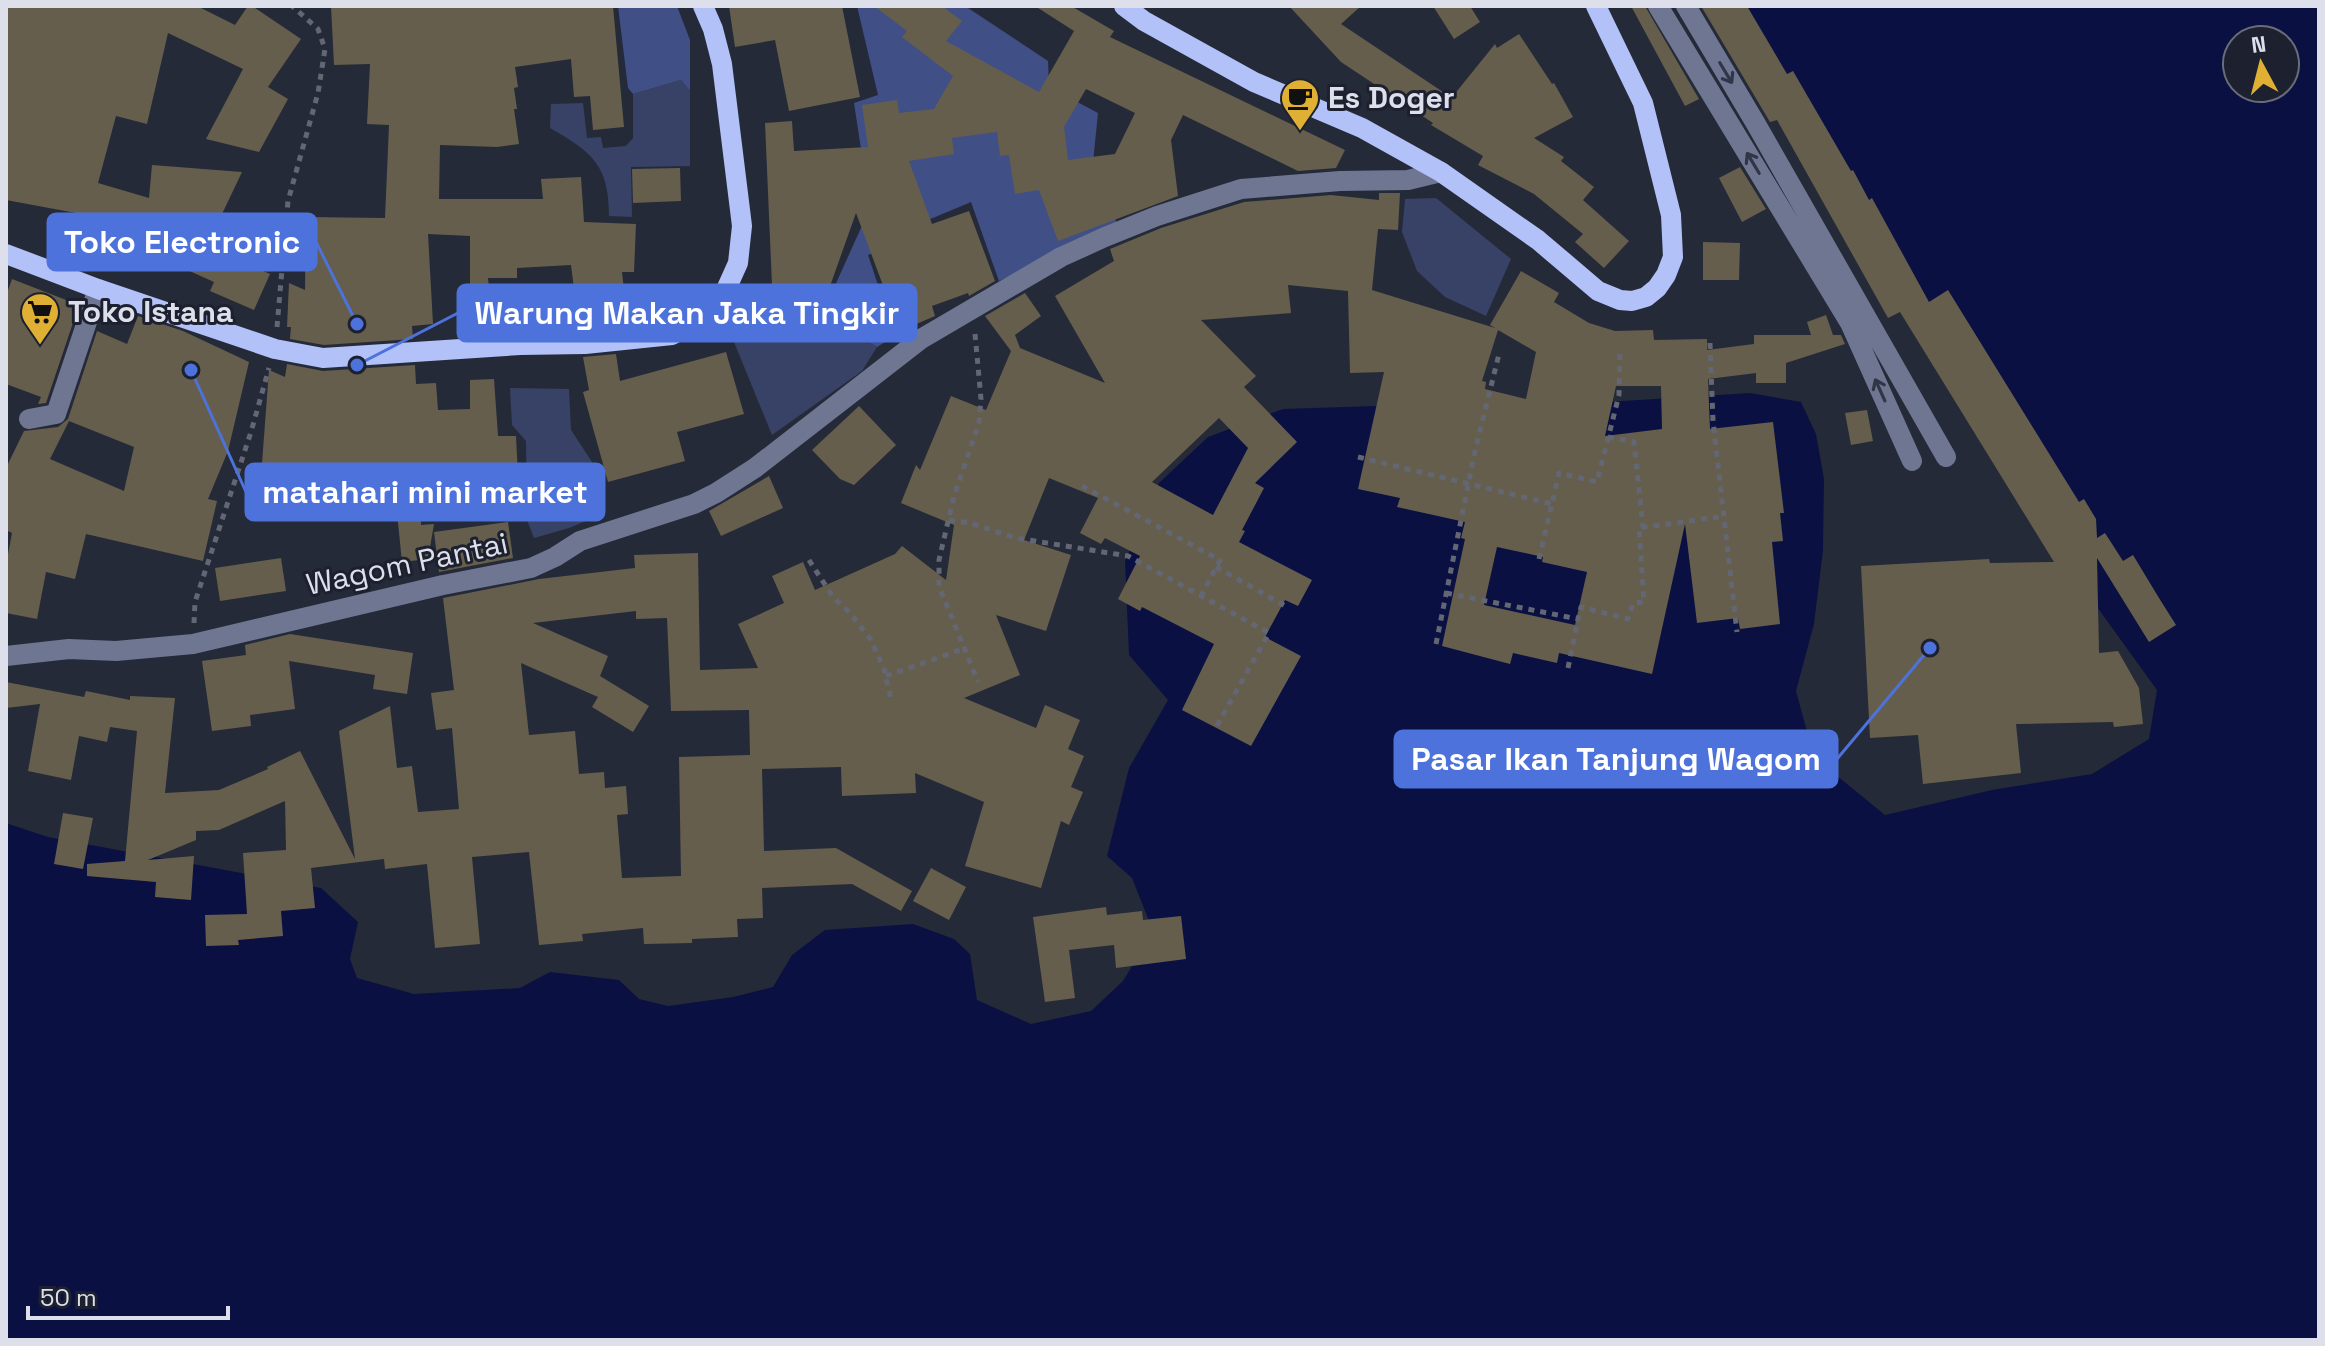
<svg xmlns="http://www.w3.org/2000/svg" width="2325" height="1346" font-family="'Space Grotesk',sans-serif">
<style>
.green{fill:#384266}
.forest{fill:#414f87}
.water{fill:#0b1042;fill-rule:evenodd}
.building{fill:#665e4c;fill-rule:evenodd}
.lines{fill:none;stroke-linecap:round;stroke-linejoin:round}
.path{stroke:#636774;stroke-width:5;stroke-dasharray:6 6;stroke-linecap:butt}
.minor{stroke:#6e7691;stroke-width:20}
.major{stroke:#b2c2f9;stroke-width:20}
.oneway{stroke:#303648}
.labels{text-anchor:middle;stroke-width:6;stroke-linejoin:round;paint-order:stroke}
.poi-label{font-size:30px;font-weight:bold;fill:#dde0ea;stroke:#1c202f;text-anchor:start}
.street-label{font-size:30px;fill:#dde0ea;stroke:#1c202f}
.leader{fill:none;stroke:#4d72dc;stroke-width:3}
.callout-dot{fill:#4d72dc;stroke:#1c202f;stroke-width:3}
.callout{fill:#4d72dc;stroke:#4d72dc;stroke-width:3}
.callout-label{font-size:32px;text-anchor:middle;font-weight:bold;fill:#fff}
</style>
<rect width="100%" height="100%" fill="#252a39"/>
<path class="green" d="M681,80L690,91V166L631,167L632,217L609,216C609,165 592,152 550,128L551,104L583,103L587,138L601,137L603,148L626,146L633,138V94Z
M1436,198L1511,259L1486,316L1445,297L1417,271L1402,232L1405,199Z
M727,303L814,314L877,347L862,371L772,435L732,337Z
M510,388L569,389L571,430L592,462L605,513L569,528L534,538L527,520L526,441L512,425Z"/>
<path class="forest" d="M618,6H677L690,40V91L681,80L633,94L628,88Z
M857,6H965L1048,61L1049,87L1098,113L1092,172L1118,225L999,281L971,202L909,228L904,242L868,255L895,336L877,347L839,326L828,301L870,208L854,103L878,95Z"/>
<path class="water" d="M1716,6H2319V1340H6V823L48,837L321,888L358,922L350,959L357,978L414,994L520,988L550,972L619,980L639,999L668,1006L733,997L773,987L792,955L825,930L913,924L954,939L970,954L977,1000L1031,1024L1091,1011L1123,981L1153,931L1132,878L1107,856L1129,768L1168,700L1129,655L1125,561L1159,483L1208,437L1283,409L1437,404L1527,407L1750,393L1801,402L1816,434L1824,479L1823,550L1814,624L1796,691L1814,757L1885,815L1992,790L2092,774L2149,739L2157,690L2079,582ZM2237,40H2285V88H2237Z"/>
<path class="building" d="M6,6H197L235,25L248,6H252L301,39L268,87L288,99L259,152L206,139L243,69L168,33L147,124L116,116L98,183L149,198L152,165L242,172L212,235L219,238L214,250L270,274L254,310L210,291L214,282L174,264L186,238L132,234L128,249L71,232L76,213L6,200Z
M331,6H613L624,127L593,130L590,96L574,97L571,59L515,67L518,87L514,88L517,109H514L519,144L497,147L440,145L439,199H543L541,179L581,177L584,222L636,224L634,272H622L625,299L576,305L571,265L517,268V278H488L492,319L470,321V236L428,234L433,324L412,326L413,339L324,345L290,339L291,327H287L289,283L305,290L306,217L385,218L389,125L367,124L370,64L334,65Z
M729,6H842L860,97L789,111L775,40L735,47Z
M874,6H942L962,21L946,41L1039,92L1074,31L1035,6H1071L1114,31L1110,37L1345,150L1336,168L1298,171L1183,115L1171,140L1178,196L1058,241L1039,190L1015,194L1009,155L1000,156L997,132L952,138L954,154L909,161L932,224L969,211L995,281L969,296L968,293L932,306L935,316L900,331L856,213L824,303L772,285L765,123L792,121L794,151L868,147L862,105L897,100L899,113L934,109L953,76L902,37L907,31ZM1086,89L1135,113L1115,154L1068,160L1064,127Z
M1289,6H1361L1341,24L1449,96H1453L1495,44L1497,48L1519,34L1552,84L1554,83L1573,117L1534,138L1564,157L1561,161L1594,187L1583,200L1629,241L1604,268L1575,242L1583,234L1534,194L1478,165L1483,156L1431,125L1433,123L1341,62Z
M1433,6H1470L1480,22L1454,39Z
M1631,6H1645L1699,99L1685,106Z
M1701,6H1747L1787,74L1793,71L1851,171L1853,170L1869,200L1872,198L1929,302L1948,290L2079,502L2084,499L2096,519L2097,538L2105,533L2123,561L2133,555L2159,598L2176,625L2149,642L2097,558L2099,653L2118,651L2139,688L2143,724L2114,727L2113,722L2016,724L2021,773L1923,784L1918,735L1870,738L1861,566L1989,559L1990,563L2054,562L1900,312L1888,318L1777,120L1770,122Z
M1740,167L1766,209L1742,222L1719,178Z
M680,168L681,201L633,203L632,169Z
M1379,193H1400L1398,230L1378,229L1372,290L1495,328L1490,325L1521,271L1559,293L1554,302L1589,323L1615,331L1653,330L1654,340L1707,339V350L1754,344V335H1811L1807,322L1826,315L1833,335H1841L1845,344L1786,363V383H1756V373L1708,379L1710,429L1773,422L1784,513H1780L1783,541L1772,542L1780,624L1740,629L1738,618L1697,623L1685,524L1652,674L1559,653L1557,663L1513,653L1510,664L1442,646L1465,539L1461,538L1465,522L1397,507L1400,498L1358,489L1384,372L1350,373L1348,291L1288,285L1291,313L1201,320L1256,376L1244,387L1297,442L1255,483L1264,488L1242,530L1245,531L1239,542L1312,580L1298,606L1285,600L1265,637L1301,656L1251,746L1182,710L1214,644L1142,607L1140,611L1118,599L1140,556L1105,538L1101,544L1080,533L1098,498L1049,478L1024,540L1071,555L1046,631L996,615L1020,675L964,698L1036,728L1045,705L1080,720L1068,749L1084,756L1071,787L1083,792L1069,825L1061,821L1041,888L965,866L984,802L915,773L916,793L842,796L841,767L762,769L764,851L836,848L912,891L901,911L852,884L762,888L763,918L737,919L738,937L692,939V943L644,944L643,928L582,934L583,941L539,945L529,852L472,857L480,944L435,948L427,864L385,869L384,859L311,868L315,908L281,911L283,936L238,940L239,945L206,946L205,915L247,914L243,853L286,850L285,801L219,830L196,831V840L148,860L194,856L191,900L155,897L156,882L87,876V864L125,861L137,731L110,727L107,742L79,736L71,780L28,771L40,704L6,708V682L84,697L86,691L130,700V696L175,698L165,793L219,790L268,769L267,767L300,751L355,859L339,731L390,706L397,768L412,766L418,812L459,809L452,728L436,730L431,693L454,690L443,598L539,579L635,568L634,555L698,553L700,670L758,668L738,624L784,603L772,576L803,562L815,590L895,554L902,546L946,580L954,525L901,503L916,465L920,470L951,396L986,410L1011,351L985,316L1025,293L1041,316L1015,335L1020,348L1105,383L1055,296L1114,261L1110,249L1161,228L1244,202L1331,195L1379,200ZM1498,330L1536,352L1526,399L1485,389L1486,382L1482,381ZM1616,386H1661L1662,429L1605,436ZM1219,418L1248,448L1213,515L1152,482ZM1497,547L1543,557L1542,562L1587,572L1575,625L1484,605ZM636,611V619L667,618L671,711L749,710L750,755L679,757L681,876L622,878L617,815L628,814L626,786L605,788L604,772L579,774L575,731L529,735L521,663L598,697L592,707L633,732L649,706L600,676L608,656L533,623Z
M1703,242L1740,243L1739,280H1703Z
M12,279L79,305L46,403L38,404L41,397L6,384V296Z
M138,316L183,331L249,362L228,451L208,499L217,501L203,561L86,534L75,579L46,572L37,619L6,613V565L12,533L6,530V468L24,431L58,427L68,419L97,331L127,344ZM69,421L134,447L124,491L50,459Z
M726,352L744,414L677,432L685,461L608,482L583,392L589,390L583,357L616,354L620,381Z
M287,364L323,371L415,365L416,384L436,383L438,410L470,409V380L494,379L498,436H516L518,477L420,480L421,525L434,524L428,559L402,562L397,513L385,514V509L320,501L321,494L260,490L269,370L285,377Z
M859,406L896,445L854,485L840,479L812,450Z
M1867,410L1873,441L1851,445L1845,413Z
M769,476L783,508L721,536L709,511Z
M508,522L513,558L439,572L434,532Z
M281,558L286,591L220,601L215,568Z
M290,634L413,653L407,694L373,689L375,675L289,661L295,709L250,715L251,726L212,731L202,661L246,655L245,645Z
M63,813L93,818L83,869L54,864Z
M931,868L966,887L949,920L913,901Z
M1106,907L1107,915L1142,911L1143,920L1181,916L1186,959L1116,968L1114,945L1069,950L1075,998L1045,1002L1033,917Z"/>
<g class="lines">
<path class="path" d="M277,327L288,201L318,93L325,49L318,29L292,6
M975,334L981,399L979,423L954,496L939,560V586L978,682
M1710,343L1713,421L1737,632
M1608,437L1634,442L1643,527
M1358,457L1552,504
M1082,486L1220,560L1201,596
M949,520L970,523L1016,538L1128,556L1269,633L1214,731
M1539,559L1559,473L1597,482L1619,395L1620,353
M809,560L833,597L850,613L871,640L884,669L891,699
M1216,567L1287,607
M1446,593L1578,619L1581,607L1628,619L1633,603L1644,602L1639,528L1725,516
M194,623L195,602L251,432L269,368
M1436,644L1475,451L1499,354
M1568,668L1578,619
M886,676L966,648"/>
<path class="minor" d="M1658,6L1850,323L1912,461
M1686,6L1756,124L1946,457
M29,419L56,414L98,289
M6,656L69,649L116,651L193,644L443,585L531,568L555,557L580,541L694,504L716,493L755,468L921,339L1061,257L1105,237L1157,216L1241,189L1340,181L1408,180L1441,172"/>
<path class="major" d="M1124,6L1144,21L1254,82L1362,128L1441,172L1538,240L1598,291L1620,300L1632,301L1646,297L1657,288L1666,275L1673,257L1671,215L1643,103L1596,6
M6,254L98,289L275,349L323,358L520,345L585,344L672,335L697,322L720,303L738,263L742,226L722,64L713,29L703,6"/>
</g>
<defs><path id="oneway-shaft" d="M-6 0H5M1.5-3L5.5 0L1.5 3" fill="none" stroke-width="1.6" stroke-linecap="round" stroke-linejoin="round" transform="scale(2)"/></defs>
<g class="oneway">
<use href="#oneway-shaft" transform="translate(1726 73) rotate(59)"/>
<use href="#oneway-shaft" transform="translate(1753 163) rotate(-121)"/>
<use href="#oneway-shaft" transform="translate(1880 390) rotate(-114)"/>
</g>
<defs>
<symbol id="cafe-pin" viewBox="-11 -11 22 30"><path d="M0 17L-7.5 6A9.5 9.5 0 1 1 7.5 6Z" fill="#e0b034" stroke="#1c202f"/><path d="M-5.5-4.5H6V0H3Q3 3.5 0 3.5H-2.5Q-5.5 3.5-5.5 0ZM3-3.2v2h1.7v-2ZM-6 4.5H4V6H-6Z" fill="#111"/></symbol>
<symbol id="supermarket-pin" viewBox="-11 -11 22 30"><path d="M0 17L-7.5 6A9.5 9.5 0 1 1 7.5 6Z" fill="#e0b034" stroke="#1c202f"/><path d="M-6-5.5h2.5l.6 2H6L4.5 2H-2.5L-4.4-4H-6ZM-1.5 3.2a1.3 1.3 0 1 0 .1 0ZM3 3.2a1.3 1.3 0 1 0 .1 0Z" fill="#111"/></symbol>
</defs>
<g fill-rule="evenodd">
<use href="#cafe-pin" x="1278" y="76" width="44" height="60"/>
<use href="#supermarket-pin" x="18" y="290" width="44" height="60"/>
</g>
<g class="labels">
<g class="poi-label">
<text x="1328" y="108">Es Doger</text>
<text x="68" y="322">Toko Istana</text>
</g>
<g class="street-label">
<text transform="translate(407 564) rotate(-12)" y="10">Wagom Pantai</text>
</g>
</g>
<path class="leader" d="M357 324L316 242M357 365L458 313M191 370L246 492M1930 648L1837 759"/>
<g class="callout-dot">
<circle cx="357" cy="324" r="8"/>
<circle cx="357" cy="365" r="8"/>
<circle cx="191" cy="370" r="8"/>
<circle cx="1930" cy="648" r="8"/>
</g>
<g class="callout">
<rect x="48" y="214" width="268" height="56" rx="8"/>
<rect x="458" y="285" width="458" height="56" rx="8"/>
<rect x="246" y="464" width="358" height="56" rx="8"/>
<rect x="1395" y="731" width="442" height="56" rx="8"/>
</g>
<g class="callout-label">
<text x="182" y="253">Toko Electronic</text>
<text x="687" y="324">Warung Makan Jaka Tingkir</text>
<text x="425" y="503">matahari mini market</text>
<text x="1616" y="770">Pasar Ikan Tanjung Wagom</text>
</g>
<rect width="2325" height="1346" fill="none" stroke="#dde0ea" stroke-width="16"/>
<g transform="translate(2261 64) rotate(353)"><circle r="38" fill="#1c202f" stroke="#696d7a" stroke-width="2"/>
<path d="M0-6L14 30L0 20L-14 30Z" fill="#e0b034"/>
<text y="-12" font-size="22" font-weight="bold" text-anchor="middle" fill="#dde0ea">N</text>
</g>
<path d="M28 1306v12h200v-12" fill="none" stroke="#dde0ea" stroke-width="4"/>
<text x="40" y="1306" font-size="24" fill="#dde0ea" stroke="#1c202f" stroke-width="6" paint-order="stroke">50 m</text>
</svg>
